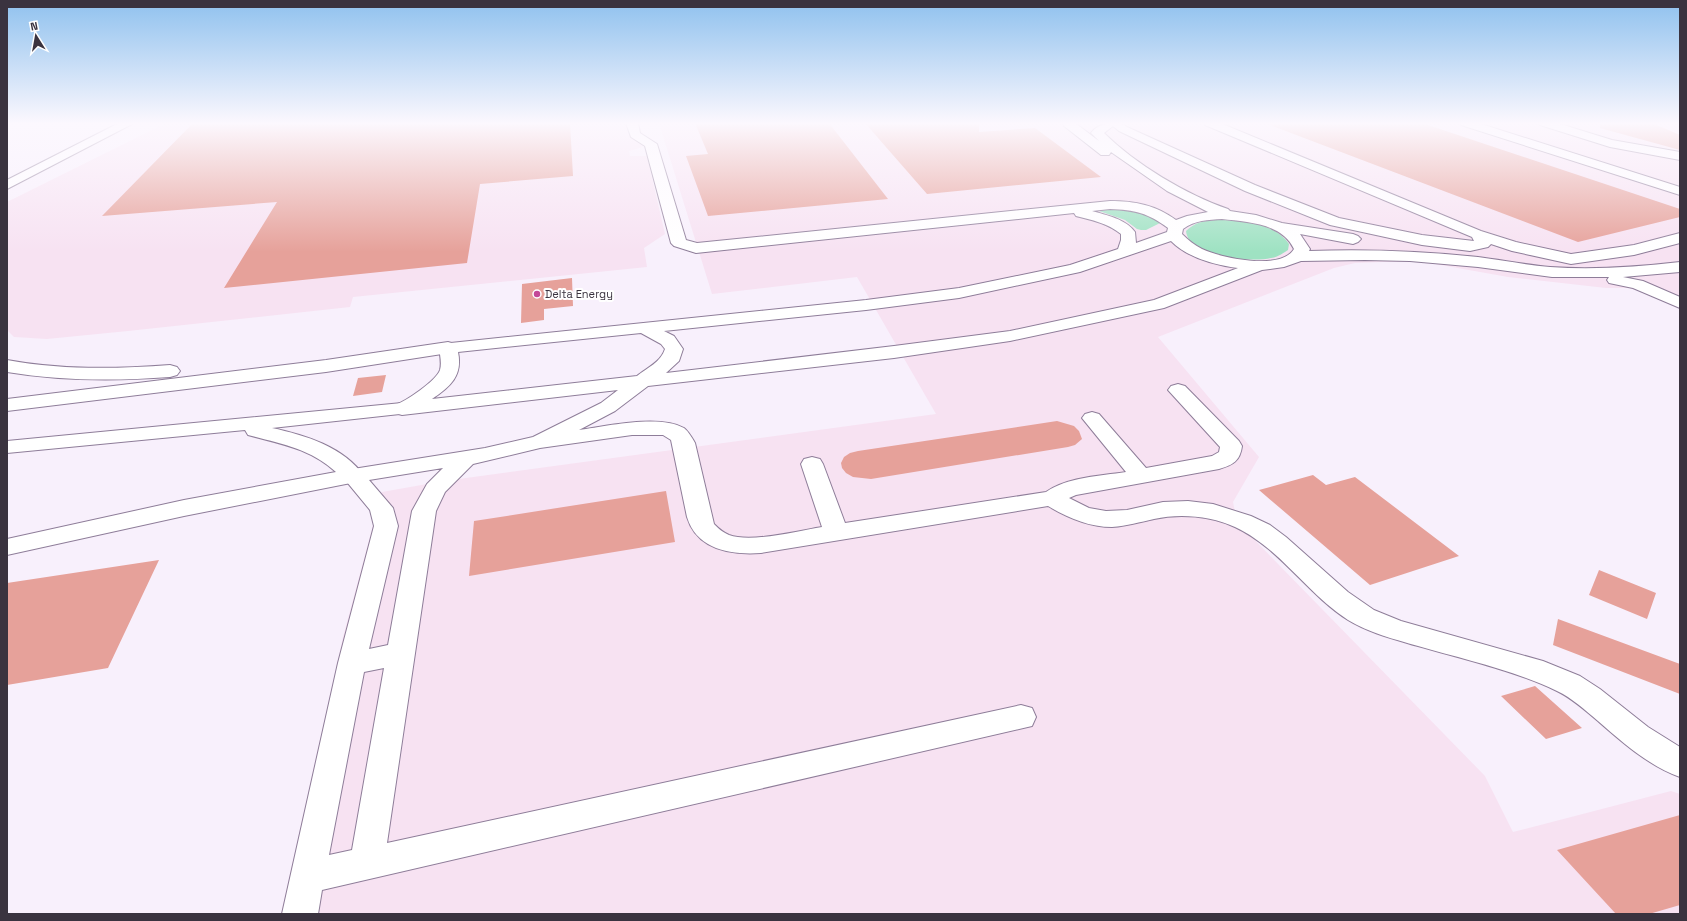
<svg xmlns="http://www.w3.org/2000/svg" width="1687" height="921" font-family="'Space Grotesk',sans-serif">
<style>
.industrial{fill:#f7e2f2}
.green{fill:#9ee2c2}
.building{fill:#e6a19a}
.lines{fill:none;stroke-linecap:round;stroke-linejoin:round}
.minor-casing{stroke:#8e7d99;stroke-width:2}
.highway-casing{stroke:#8e7d99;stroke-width:2}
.minor{fill:#fff;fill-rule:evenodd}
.highway{fill:#fff;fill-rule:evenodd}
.poi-dot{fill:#c44898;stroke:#fff;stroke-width:1.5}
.labels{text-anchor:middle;stroke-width:4;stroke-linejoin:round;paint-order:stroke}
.far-poi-label{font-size:11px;fill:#3a333f;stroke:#fff;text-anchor:start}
</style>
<rect width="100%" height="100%" fill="#f8f0fc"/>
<path class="industrial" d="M166,123H639L646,144L640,148L629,151L630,156H647L665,234L644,248L647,267L353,297L350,307L128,331L47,339L14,337L7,330V202Z
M659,123H1680V309L1647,293L1629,288H1606L1508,277L1424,262H1383L1355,263L1334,268L1158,337L1259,457L1233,502L1237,522L1485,776L1513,832L1671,791L1680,794V914H281L343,637L382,492L444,481L936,414L857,277L712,294Z"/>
<path class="green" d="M1116,209L1136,210L1160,221V223L1146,230H1141L1137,229L1125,220L1099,211Z
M1215,220C1240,220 1274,222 1289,244L1288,250C1282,254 1278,257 1271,258C1251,263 1188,257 1186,231C1195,222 1204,221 1215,220Z"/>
<path class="building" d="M193,123H570L573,176L480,184L467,263L224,288L277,202L102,216Z
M695,123H829L888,199L708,216L686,156L708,154Z
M865,123H979V132L1035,128L1101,177L927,194Z
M1270,123H1422L1680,209V217L1578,242L1270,125Z
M1600,123H1652L1680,135V150L1600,128Z
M572,278L573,306L544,309V320L521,323L522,284Z
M386,375L382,392L353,396L358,378Z
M1057,421L1074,426L1079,431L1082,439L1075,445L1068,447L871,479L853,477L846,473L842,468L841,463L844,457L850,453L858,451Z
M1313,475L1326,485L1355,477L1459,556L1370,585L1259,490Z
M666,491L675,542L469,576L474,521Z
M159,560L108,668L7,685V583Z
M1599,570L1656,593L1647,619L1589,595Z
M1558,619L1680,664V694L1553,645Z
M1535,686L1582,728L1546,739L1501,696Z
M1680,815V905L1649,914H1616L1557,850Z"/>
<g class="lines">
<defs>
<path id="minor" d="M626,123H638L640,133L657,144L686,240L697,243L1110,201C1135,201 1156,205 1176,220L1187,216L1208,212L1167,191L1111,152L1109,155H1101L1064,126L1063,123H1075L1099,141L1091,133C1098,123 1118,119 1127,127L1255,185L1339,218L1422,235L1474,241L1472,237L1205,125L1204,123H1220L1481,231L1516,242L1571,254L1634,245L1680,233V243L1634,255L1571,264L1512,251L1491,244L1488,247L1470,251L1422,245L1330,225L1245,191L1119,131L1113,126L1104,133C1135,164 1187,195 1228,209L1230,211L1256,215L1282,223L1353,234L1358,236L1361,239L1358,242L1353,244L1300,234L1310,249L1309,251C1365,249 1422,251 1478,257C1502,260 1526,265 1550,267C1593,270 1637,267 1680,262V272L1623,277L1643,281L1680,297V308L1633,288L1609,283L1607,280L1609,277H1552L1478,267L1410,261L1365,260L1301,261L1284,267L1262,270L1164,308L1010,341L894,358L648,386L615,411L579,430C606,426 660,414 684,428C689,432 692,438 695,443L714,524C718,528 722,532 729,535C751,543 798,531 822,527L801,464L804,459L812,457L820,459L823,464L845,523L1046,492C1068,477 1099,476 1126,472L1082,418L1085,414L1092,412L1099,414L1146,468L1212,456L1219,452L1220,447L1168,390L1171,386L1178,384L1185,386L1239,441L1242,446C1240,461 1233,465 1219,469L1076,495L1069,498L1089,508L1106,511L1127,510L1163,502L1188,501L1213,504L1251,516L1270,525L1286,537L1348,592L1374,610L1401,621L1543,661L1580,676L1600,689L1648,727L1680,747V777C1649,766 1622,742 1598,721C1585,710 1572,698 1557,691C1516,671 1463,659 1418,646C1394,639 1369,633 1348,620C1306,593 1280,548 1235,527C1211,516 1180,513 1154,519C1140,522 1127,526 1112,527C1089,527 1068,518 1048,506L761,553C731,555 697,550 687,517L671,440L663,435H632L540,448L473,464L445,492L436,511L387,843L1021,705L1032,708L1036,717L1032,726L322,890L318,914H282L338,663L374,526L370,510L342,476L345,471L353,469L485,448L533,437L601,403L618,390L402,415L395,413L392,409L395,405C405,402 436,381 440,370C442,363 440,355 439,348L441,344L866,300L959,288L1070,265L1118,249L1121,240V234C1107,223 1092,220 1076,216L1074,213L696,253L674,246L671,243L645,146L631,137ZM1110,209C1135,210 1148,213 1168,228L1167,232L1136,243L1135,232C1126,219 1106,215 1092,211ZM1222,219C1247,222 1282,223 1294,249C1281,271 1221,258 1202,249C1194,245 1188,240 1182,234L1183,229C1195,220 1208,220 1222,219ZM1171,241C1188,258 1215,265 1238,268L1154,300L1010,331L894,346L666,373L679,361L683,349L674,336L664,331L866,310L959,298L1080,272ZM641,333L661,344L665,349C661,362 647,368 637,376L432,399C450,387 463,376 458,352ZM443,468L427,484L412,511L388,645L369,649L398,526L393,508L369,480ZM384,668L352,850L329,855L364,672Z
M1460,123H1478L1680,187V195L1461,125Z
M1539,123H1557L1612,140L1680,152V160L1610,147L1540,125Z"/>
<path id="highway" d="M119,123H134L7,189V180Z
M448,342L455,344L457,348L455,352L326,372L7,411V399L326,360Z
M7,360C61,370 115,369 170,365L177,367L180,371L177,375L170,377C115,381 61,381 7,372Z
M402,403L409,405L412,409L409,413L272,428C305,435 344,447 364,476L361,481L184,516L7,555V539L184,500L336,472C309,448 281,444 248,435L245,430L7,453V441Z"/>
</defs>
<use href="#minor" class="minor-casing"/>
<use href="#highway" class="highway-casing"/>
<use href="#minor" class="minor"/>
<use href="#highway" class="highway"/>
</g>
<linearGradient id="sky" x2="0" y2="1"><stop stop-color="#8fc1ee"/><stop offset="0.49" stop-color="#fcf8fe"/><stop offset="1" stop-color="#fcf8fe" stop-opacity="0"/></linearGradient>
<rect width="1687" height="252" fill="url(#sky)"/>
<circle class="poi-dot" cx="537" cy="294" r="4"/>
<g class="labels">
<g class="far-poi-label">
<text x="545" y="298">Delta Energy</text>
</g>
</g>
<rect width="1687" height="921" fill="none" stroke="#3a333f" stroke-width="16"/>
<g transform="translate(36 36) rotate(349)" stroke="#ffffff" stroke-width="3" paint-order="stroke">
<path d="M0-3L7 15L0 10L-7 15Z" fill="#3a333f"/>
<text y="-6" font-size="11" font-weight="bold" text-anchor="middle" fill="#3a333f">N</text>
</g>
</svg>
